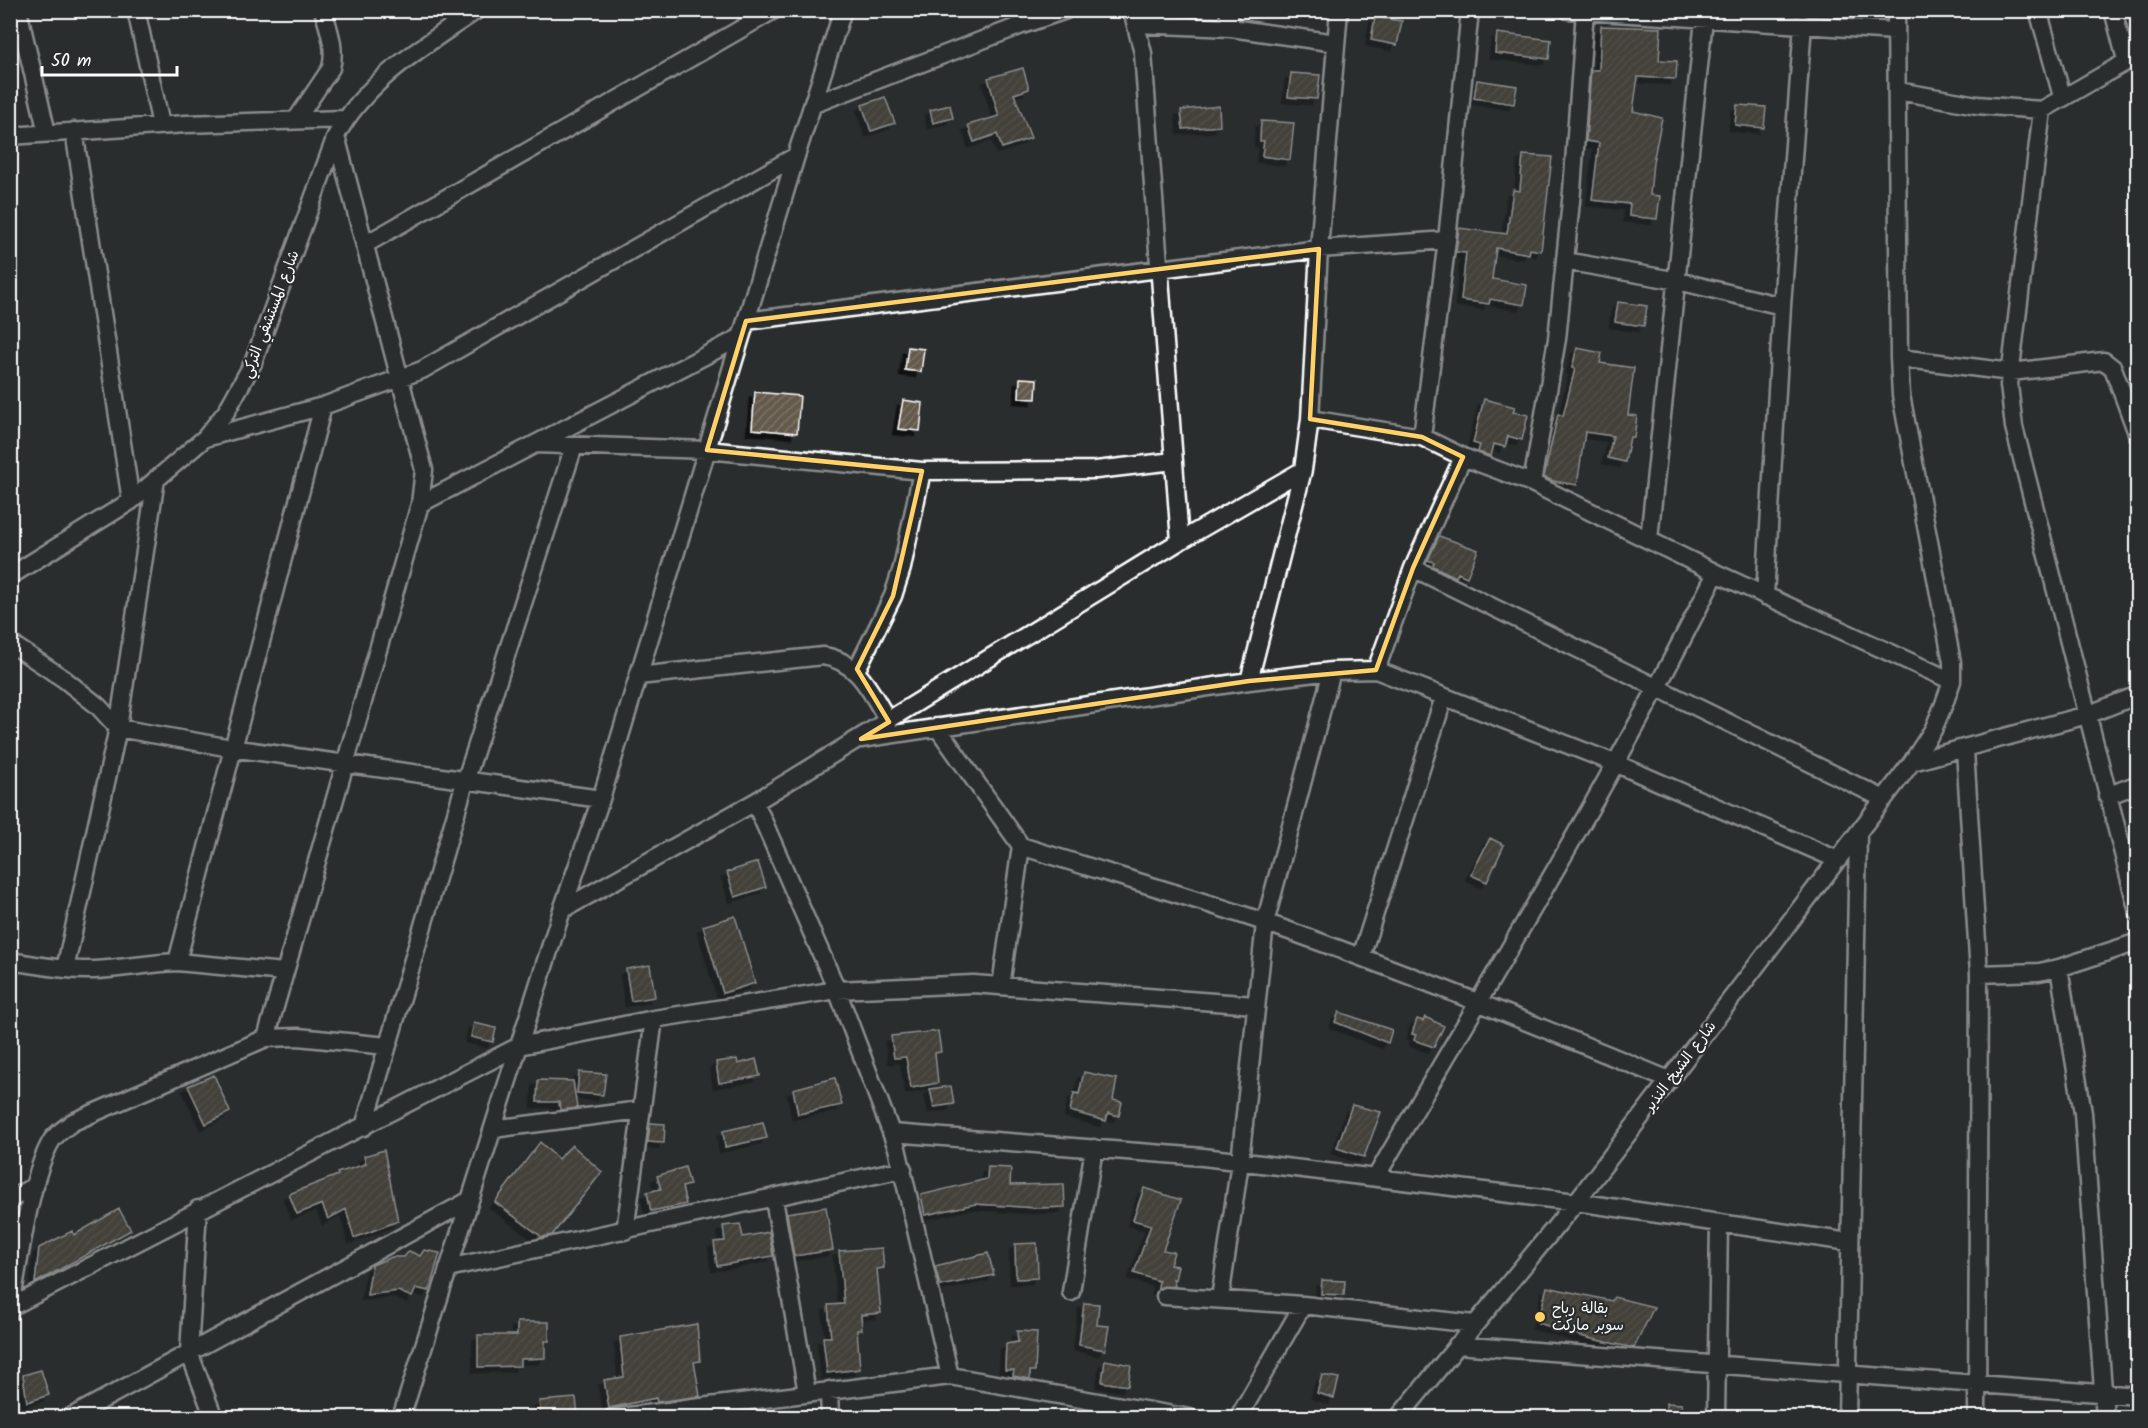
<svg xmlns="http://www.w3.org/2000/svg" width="2148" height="1428" font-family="Kalam,'Playpen Sans Arabic',sans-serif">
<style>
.building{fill:url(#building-hatch);stroke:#fff;stroke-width:1.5;filter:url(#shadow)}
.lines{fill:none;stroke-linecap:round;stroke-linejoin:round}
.minor-casing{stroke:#fff;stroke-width:21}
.minor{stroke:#2a2d2e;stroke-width:16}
.marked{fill:none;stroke:#ffd166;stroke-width:4.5;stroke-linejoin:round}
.poi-dot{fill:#ffd166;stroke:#2a2d2e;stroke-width:2}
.labels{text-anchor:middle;stroke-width:4.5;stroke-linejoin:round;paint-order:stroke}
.street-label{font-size:15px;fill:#fff;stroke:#2a2d2e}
.poi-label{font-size:15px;fill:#fff;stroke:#2a2d2e;text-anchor:start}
</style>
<defs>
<pattern id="building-hatch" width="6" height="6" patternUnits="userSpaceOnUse" patternTransform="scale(1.5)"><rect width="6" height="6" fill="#645a4c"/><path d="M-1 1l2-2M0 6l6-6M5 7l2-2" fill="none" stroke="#7b7367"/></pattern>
<filter id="shadow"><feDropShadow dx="-5.5" dy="5.5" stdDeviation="0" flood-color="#0009"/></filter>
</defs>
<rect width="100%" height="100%" fill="#2a2d2e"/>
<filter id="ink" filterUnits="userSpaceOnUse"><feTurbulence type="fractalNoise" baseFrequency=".0167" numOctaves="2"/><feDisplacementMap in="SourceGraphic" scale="12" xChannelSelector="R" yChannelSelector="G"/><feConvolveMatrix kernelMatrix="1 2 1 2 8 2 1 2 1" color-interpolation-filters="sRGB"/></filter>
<g filter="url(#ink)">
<path class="building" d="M1375,17L1402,21L1397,45L1371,40Z
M1601,26L1661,28L1659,60L1677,61L1676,79L1638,77L1633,111L1662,118L1653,162L1650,195L1660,196L1657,219L1629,216L1630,204L1592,200L1599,143L1586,141L1591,70H1599Z
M1497,33L1551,40L1549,59L1495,53Z
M1023,68L1029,89L1014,94L1031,138L1002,148L997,134L974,142L968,125L999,116L988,78Z
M1291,73L1320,75L1317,99L1288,97Z
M1477,80L1517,86L1514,104L1474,98Z
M885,97L895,123L871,131L862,105Z
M950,105L953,118L933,123L930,110Z
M1737,105L1766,107L1764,128L1735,125Z
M1219,106L1220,126L1183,129L1181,110Z
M1261,121L1294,123L1290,160L1262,156L1264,141H1260Z
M1523,155L1552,157L1541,251L1530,249L1529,254L1496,248L1492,279L1527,285L1524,305L1490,299L1489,304L1461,300L1466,253L1456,252L1459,228L1507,234L1513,190L1520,191Z
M1618,302L1647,306L1644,326L1615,322Z
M908,347L924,349L921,372L905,370Z
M1577,348L1602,353L1600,363L1634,368L1628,415L1637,416L1634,437H1630L1625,462L1608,458L1613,436L1585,432L1577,485L1553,481L1544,477L1558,414L1563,416L1575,369L1572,368Z
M1020,378L1037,379L1036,399L1019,398Z
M755,392L800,396L797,433L752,429Z
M1484,399L1515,407L1513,412L1528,415L1522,440L1508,436L1505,447L1494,444L1491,456L1478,452L1480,445L1473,443Z
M903,400L923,403L920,431L898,429Z
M1439,536L1478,550L1467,577L1458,573L1456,577L1433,566L1434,562L1428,560Z
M1490,838L1504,845L1487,882L1471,875Z
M758,862L766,887L735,897L727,872Z
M735,916L755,983L723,993L703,926Z
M650,965L655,997L631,1001L626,969Z
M1339,1012L1392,1030L1388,1043L1335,1022Z
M1425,1017L1444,1026L1434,1047L1414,1040L1416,1035L1412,1034L1417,1019L1423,1021Z
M474,1023L496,1028L493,1042L471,1037Z
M938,1031L941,1052L935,1053L938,1083L911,1088L906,1057L894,1058L891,1036Z
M737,1059L738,1064L756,1059L760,1076L719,1083L716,1062Z
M579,1072L606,1074L603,1095L577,1093Z
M1084,1072L1117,1079L1113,1100L1122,1102L1119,1116L1108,1113L1106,1121L1070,1111L1074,1093L1079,1094Z
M214,1075L230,1112L206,1124L188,1086Z
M835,1078L842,1105L798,1114L793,1089Z
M538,1080L573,1081L577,1108L560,1110L559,1102H537Z
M951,1086L954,1104L934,1107L930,1089Z
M1352,1105L1381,1112L1364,1157L1337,1148Z
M763,1122L767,1138L725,1147L723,1131Z
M650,1123L665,1124L664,1143L648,1142Z
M540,1142L558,1159L572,1145L602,1172L552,1235L542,1237L495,1202Z
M384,1150L398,1221L354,1238L346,1209L328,1219L322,1204L297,1214L289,1194L338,1175L337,1173L366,1164L364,1156Z
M685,1167L690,1185L682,1187L686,1204L651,1211L647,1192L661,1189L657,1176Z
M988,1167L1011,1168L1010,1185L1064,1184L1065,1207L1038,1208L975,1204L925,1215L921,1195L987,1179Z
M1144,1188L1181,1200L1163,1250L1174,1252L1170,1265L1178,1266L1175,1280L1173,1279L1175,1286L1158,1289L1159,1281L1134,1273L1151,1225L1133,1220Z
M826,1207L833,1250L794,1256L787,1213Z
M119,1209L131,1230L35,1283L39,1248L72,1231L74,1235Z
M740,1224L743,1237L769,1232L773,1256L717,1266L714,1242L725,1241L723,1226Z
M1037,1243L1038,1278L1016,1279L1015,1244Z
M882,1248L884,1268L877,1269L881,1313L861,1315L862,1330H857L860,1369L827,1373L823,1337H831L828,1305L844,1304L839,1251Z
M424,1250L440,1253L429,1291L416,1288L412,1297L398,1291L367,1295L372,1265L392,1257H404L409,1251L420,1256Z
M988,1253L994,1275L940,1286L935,1266Z
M1322,1280L1345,1281L1344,1295L1321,1294Z
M1547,1287L1612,1301L1614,1297L1654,1307L1634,1348L1588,1338L1538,1323Z
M1084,1303L1099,1304L1097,1325L1109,1326L1105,1350L1079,1345Z
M517,1322H549V1341H545V1358L520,1359V1366L478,1367V1335H517Z
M697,1324L700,1361L694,1362L700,1396L657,1402L656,1398L609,1408L604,1380L624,1377L620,1337Z
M1017,1331L1037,1332L1035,1371H1030V1379L1013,1376L1014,1370H1005L1006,1344L1018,1342Z
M1105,1360L1131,1365L1128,1386L1102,1382Z
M41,1370L49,1395L27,1402L23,1375Z
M1322,1375L1339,1378L1334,1398L1317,1393Z
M576,1398L578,1416L541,1418L539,1401Z
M1666,1403L1682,1404L1681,1418H1666Z"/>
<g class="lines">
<defs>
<path id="minor" d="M18,10L47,133
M136,10L161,125
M1132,10L1143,53L1180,541
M1228,10L1231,28
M1568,10L1895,31
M2038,10L2062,96
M2113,10L2126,60
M1137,24L1231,28L1336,43
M1898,91L1977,105L2042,110L2138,55
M814,104L1022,25L1066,10
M2042,110L2009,385L2014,427L2138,912
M296,120L331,68C336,48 329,30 323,10
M74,131L131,501
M10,136L186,124L345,119
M366,244L774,10
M1565,261L1678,281L1782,306
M746,321L1319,249L1447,240
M1899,358L2011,372L2104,361L2113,368L2138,436
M1310,419L1422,437L1463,457L1532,483L1716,573L1952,681
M1422,437L1447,240L1470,10
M205,438L323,406L422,370L796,156
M535,444L707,450L922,471L1096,470L1174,461
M1532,483L1557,339L1572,191L1585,10
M420,504L741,337
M1649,539L1705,10
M1413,568L1884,799
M10,576L131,501L205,438L226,412L253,363L336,136C366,80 425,45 477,10
M1765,596L1782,306L1803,24
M10,643L64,679L98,706L118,728L231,748L601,799
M857,669L893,596L902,568L922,471
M1376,670L1413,568L1463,457
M638,676L823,656C859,661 871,693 889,722
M1249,681L1303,470L1310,419L1319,249L1339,10
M937,727L1021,846L1001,986
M861,739L1249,681L1332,671L1376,670L1617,764L1838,860
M1965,750L1979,974L1977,1418
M1912,762L2087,715L2138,695
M2107,796L2138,784
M755,802L837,990L897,1148L950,1376
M1021,846C1103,872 1186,895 1267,923C1403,971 1536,1025 1669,1080
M562,910L755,802L1180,541L1303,470
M1361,957L1444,697
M10,961C38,965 66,971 94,970C122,969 149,963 177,962
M2059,968L2083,1113L2105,1418
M65,969L118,728L156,479
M284,972L177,962L323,406
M1979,974L2039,972L2059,968L2138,942
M266,1038L298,1037L387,1046
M364,1127L466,779L574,446
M493,1129L640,1110
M892,1133L1203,1157L1576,1202L1849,1242
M1376,1177C1492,977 1613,780 1716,573
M10,1199L35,1186
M774,1199L807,1393
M198,1209L189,1352L214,1418
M625,1231L654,1019
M448,1268L903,1169
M1071,1292L1094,1148
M1165,1296L1303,1305L1474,1324
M1220,1299L1240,1162L1265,923L1332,671
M11,1307L519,1046L654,1019L837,990L973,984L1255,1005
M10,1311C18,1268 30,1175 52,1140C58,1132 65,1128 73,1122L266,1038L420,504L424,470L336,136
M1457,1345L2138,1396
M829,1390L830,1418
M69,1418L470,1200
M401,1418L562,910L601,799L796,156L843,10
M612,1418L950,1376L1190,1418
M1238,1418L1303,1305
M1398,1418L1576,1202L1912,762L1933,730L1944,704L1952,681V662L1901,395L1899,358L1896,10
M1716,1418L1719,1223
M1847,1418L1858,835"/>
</defs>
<use href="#minor" class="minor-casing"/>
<use href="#minor" class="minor"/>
</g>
</g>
<path d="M0 0H2148V1428H0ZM1319,249L1310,419L1422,437L1463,457L1413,568L1376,670L1249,681L861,739L889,722L857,669L893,596L922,471L707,450L746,321Z" fill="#2a2d2e" fill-opacity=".55" fill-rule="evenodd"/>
<path class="marked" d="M1319,249L1310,419L1422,437L1463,457L1413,568L1376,670L1249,681L861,739L889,722L857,669L893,596L922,471L707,450L746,321Z"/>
<circle class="poi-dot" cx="1540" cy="1317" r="6"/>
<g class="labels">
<g class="street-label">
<text transform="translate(270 314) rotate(-69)" y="5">شارع المستشفي التركي</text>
<text transform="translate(1680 1066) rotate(-53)" y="5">شارع الشيخ النذير</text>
</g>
<g class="poi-label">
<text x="1552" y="1313">بقالة رباح<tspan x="1552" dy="17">سوبر ماركت</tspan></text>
</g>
</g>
<rect width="2148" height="1428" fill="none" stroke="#2a2d2e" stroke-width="36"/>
<rect x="18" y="18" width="2112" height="1392" fill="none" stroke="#fff" stroke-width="2" filter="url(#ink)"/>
<path d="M42 66v9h135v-9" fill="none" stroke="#ffffff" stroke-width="3"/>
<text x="51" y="66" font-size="18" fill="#ffffff" stroke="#2a2d2e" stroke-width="4.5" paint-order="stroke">50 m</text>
</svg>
